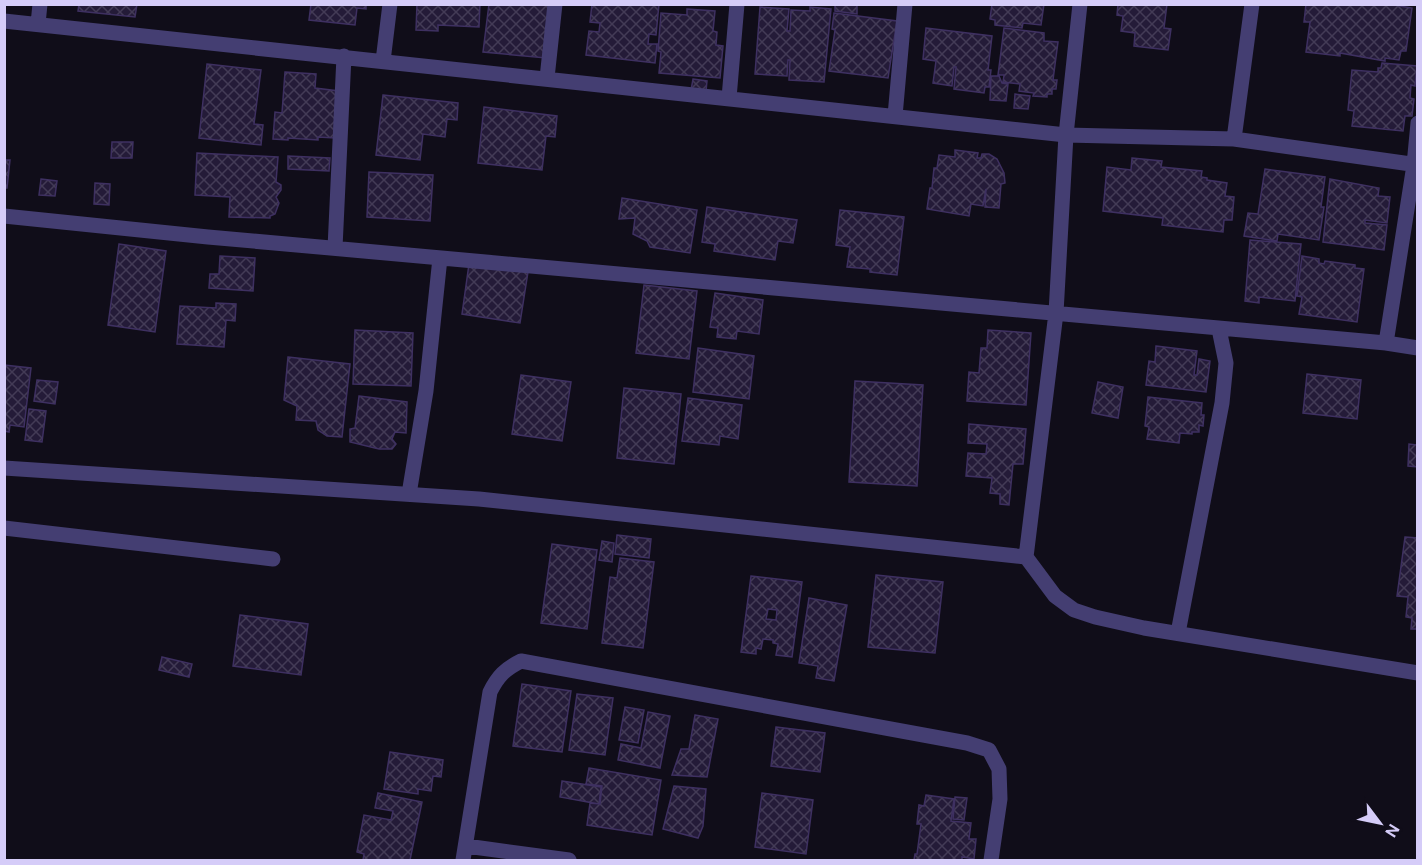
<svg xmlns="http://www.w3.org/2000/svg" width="1422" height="865" font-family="'DM Sans',sans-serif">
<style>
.building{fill:url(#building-cross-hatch);stroke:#3e3061;stroke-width:1.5;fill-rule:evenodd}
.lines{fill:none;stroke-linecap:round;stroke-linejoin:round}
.minor{stroke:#443e72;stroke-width:15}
</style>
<defs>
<pattern id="building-cross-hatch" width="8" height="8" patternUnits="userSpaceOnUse" patternTransform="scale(1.5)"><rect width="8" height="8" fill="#241b38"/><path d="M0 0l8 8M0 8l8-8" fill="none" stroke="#433b56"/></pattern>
</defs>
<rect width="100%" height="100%" fill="#100d19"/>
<path class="building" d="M79,4H137L135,17L78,11Z
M311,4H366V9L357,8L355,25L309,20Z
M417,4H480L479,27L438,25V31L416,30Z
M489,4H551L546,58L483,52Z
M592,4H659L656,35L649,34L648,44H657L655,63L586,55L589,31L599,32L600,23L590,22Z
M835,4H857V14L835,11Z
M992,4H1044L1041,25L1023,23L1022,28L995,25V20L990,19Z
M1118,4H1167L1164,28L1171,29L1168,50L1134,46L1135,33L1121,31L1123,16L1117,15Z
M1306,4H1388L1412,8L1406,51H1401L1399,60L1385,58V61L1340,53V56L1306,52L1310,22H1304Z
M760,7L789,9L787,31H790L791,10L810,11V7L831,9L824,82L789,80L790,60H788L787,76L755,74Z
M687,9L715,11L713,31L717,32L716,45L723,46L720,78L659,73L661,52L658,51L661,13L687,15Z
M834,13L897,21L888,78L829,71L835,30L832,29Z
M926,28L992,36L988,70H991L989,87H985L984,93L954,89L956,67H954L952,86L933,83L936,61L923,59Z
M1004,28L1044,33V41L1058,42L1053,80H1057L1056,89H1052V94H1047V97L1033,96L1034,93L1019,91L1020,84L1003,82L1004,75H998Z
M1382,63L1417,66L1415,86L1411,85L1410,98L1414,99L1412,116H1405L1403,131L1352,126L1354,111L1348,110L1352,70L1378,72V68H1381Z
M207,64L261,70L254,124L263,125L261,145L199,138Z
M285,72L316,74L315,88L339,91L335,138L318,137V140L288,138V140L273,139L275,112L282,113Z
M991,76H999L1002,83L1008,84L1006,101L990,100Z
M693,79L707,81L706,91L691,90Z
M1015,94L1030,96L1028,109L1014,108Z
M383,95L458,103L457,120L447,119L445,137L423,134L420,160L376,155Z
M484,107L557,116L555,137L546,136L542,170L478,163Z
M112,142H133L132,158H111Z
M955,150L978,153L977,158H981L982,154H989L997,159L1004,173L1005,183L1001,184L999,208L985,207L986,189L983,206L971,204L969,216L927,209L930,188H932L934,168H937L939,155L955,157Z
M197,153L278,157L276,182L281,185V190L276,197L279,203L275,214L270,216V218L229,217L230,197L195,195Z
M288,156L330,158L329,171L288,169Z
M1132,158L1162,161L1161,167L1202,171L1201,177L1207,178V180L1227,183L1225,196L1234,197L1232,220H1224L1223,232L1162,225L1163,218L1103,211L1107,167L1131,170Z
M4,160H10L7,188H4Z
M1265,169L1325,177L1321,207H1324L1319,240L1278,234L1277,241L1244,236L1248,213L1258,214Z
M369,172L433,175L430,221L367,217Z
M41,179L57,181L55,196L39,195Z
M1330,179L1379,188L1378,196L1390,197L1387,223L1365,220V223L1387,225L1384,250L1323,242Z
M95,183L110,184L109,205L94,204Z
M622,198L697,210L690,253L650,247L647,241L633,234L635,218L619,219Z
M707,207L797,220L793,243L778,241L775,260L714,251L715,244L702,242Z
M840,210L904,217L897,275L870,272V269L847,267L850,247L836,245Z
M1250,240L1301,244L1295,301L1259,297V303L1245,301Z
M119,244L166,251L155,332L108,325Z
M220,256L255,258L253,291L209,288L210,274H219Z
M1302,256L1319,259V263L1324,264L1325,261L1355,265V268L1364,269L1357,322L1299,314L1302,297L1297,296Z
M469,264L528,272L520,323L462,314Z
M644,285L697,291L689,359L636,353Z
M715,293L763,300L759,334L737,331L736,339L717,337L718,328L710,327Z
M216,303L236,304L235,321L226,320L224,347L177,344L180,306L216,308Z
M355,330L413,333L411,386L353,384Z
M988,330L1031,333L1026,405L967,401L969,372L979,373L981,348H987Z
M1156,346L1197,351L1194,375H1197L1199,359L1210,361L1206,392L1146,385L1149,361L1155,362Z
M698,348L754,356L749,399L693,392Z
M288,357L350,364L342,437L327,436L318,430L316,421L296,420L297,406L284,400Z
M4,365L31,368L24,427L10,425L9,432L4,431Z
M1307,374L1361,380L1357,419L1303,413Z
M521,375L571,382L562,441L512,434Z
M37,380L58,382L55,404L34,401Z
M855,381L923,385L917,486L849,482Z
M1098,382L1123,387L1118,418L1092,413Z
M624,388L681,394L674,464L617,458Z
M359,396L407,402L406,433L395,432L392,439L396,444L392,449H379L350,442V429L355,428Z
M1148,397L1202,403L1201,415H1204L1203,426L1199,425V432H1192V434L1180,433L1179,443L1147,439L1149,427L1145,426Z
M688,398L742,405L738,439L720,436L719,445L682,441Z
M29,409L46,411L42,442L25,440Z
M969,424L1026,429L1023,464H1013L1009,505L1000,504V494L990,493L992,478L966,476L968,453L986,454L987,444L968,443Z
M1417,436L1418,467L1408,466L1409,444L1417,445Z
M617,535L651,539L649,558L615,554Z
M1405,537L1418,538V629H1411L1412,618L1406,617L1408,597L1397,596Z
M602,541L614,543L612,562L599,560Z
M552,544L597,550L587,629L541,623Z
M620,558L654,562L643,648L602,643L610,577L617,578Z
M876,575L943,582L935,653L868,647Z
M751,576L802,582L792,657L776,655L778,644L773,643V640L763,639L761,649L756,648V654L741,652ZM768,609L777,610L776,620L766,619Z
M809,598L847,605L834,681L816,678L818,666L799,663Z
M240,615L308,624L301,675L233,666Z
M162,657L192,664L189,677L159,670Z
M522,684L571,691L562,752L513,746Z
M577,694L613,698L605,755L569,750Z
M625,707L644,710L638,743L619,740Z
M648,712L670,716L660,768L618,760L621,744L641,748Z
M695,715L718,719L707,777L672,775L681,749H689Z
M776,727L825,733L820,772L771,766Z
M390,752L443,760L441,777L433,776L431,791L418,789V794L384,789Z
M589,768L661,780L652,835L587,825L590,803L600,804L602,786L586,784Z
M562,781L601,787L599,804L560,797Z
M674,786L706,789L703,826L698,838L663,829Z
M378,793L422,802L410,860H363L364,854L357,852L364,815L391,820L393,811L375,808Z
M762,793L813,800L806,854L755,847Z
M926,795L954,799L951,821L971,823L969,839H976L974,859L962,857V860H914L915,854H917L921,824H917L919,805L924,806Z
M955,797L967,798L964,820L953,819Z"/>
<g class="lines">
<path class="minor" d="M1080,4L1066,135L1056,313L1026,557L1055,596L1074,610L1095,617L1144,628L1418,673
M4,21L1066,135L1234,139L1418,165
M38,24L40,4
M383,61L390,4
M547,78L555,4
M729,98L737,4
M895,116L905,4
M1234,139L1252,4
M4,216L208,237L1386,343L1418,348
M335,248L344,56
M1386,343L1414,165L1418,123
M4,468L479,499L1026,557
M409,494L426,391L440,258
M4,528L273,559
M1178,633L1222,403L1226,363L1219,329
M466,846L569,860
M463,860L490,692C498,676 505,669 521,661L967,743L989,750L999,769L1000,799L991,860"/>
</g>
<rect width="1422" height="865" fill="none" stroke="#d5ccf8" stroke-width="12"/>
<g transform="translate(1380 823) rotate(122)" stroke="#100d19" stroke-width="4.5" paint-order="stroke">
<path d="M0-4.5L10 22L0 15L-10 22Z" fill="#d5ccf8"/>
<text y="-9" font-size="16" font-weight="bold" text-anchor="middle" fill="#d5ccf8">N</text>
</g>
</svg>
